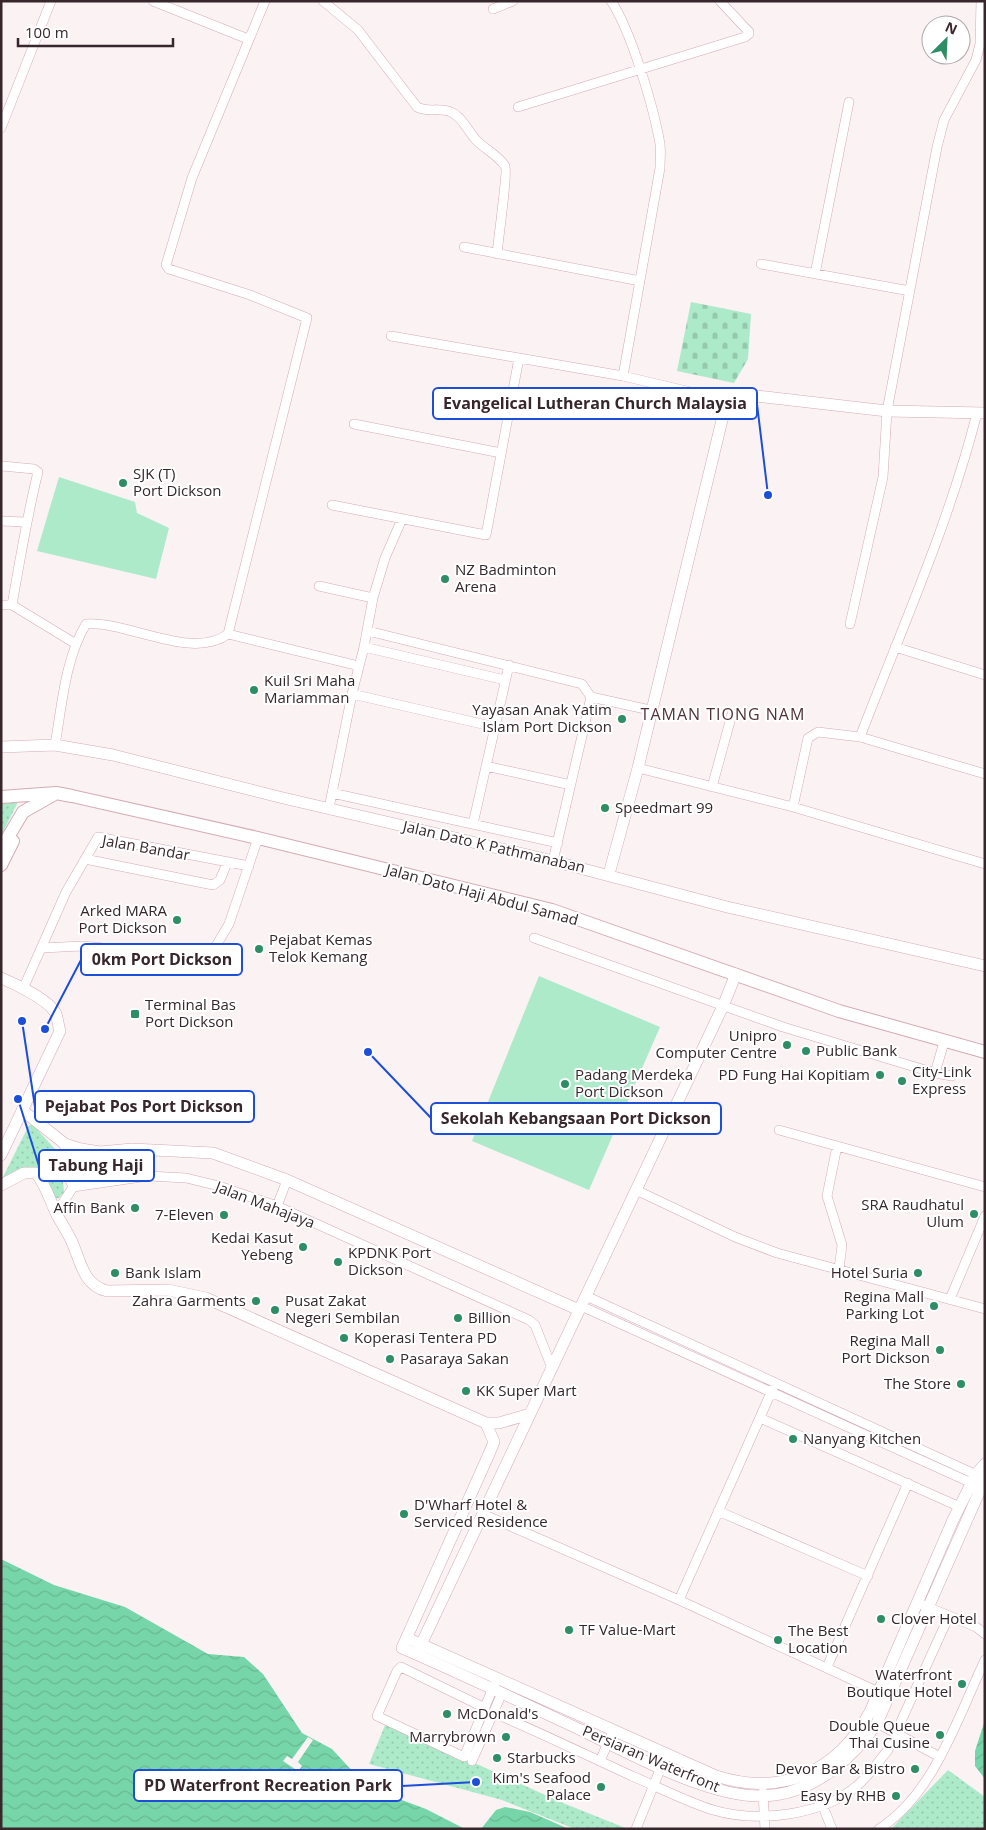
<svg xmlns="http://www.w3.org/2000/svg" width="986" height="1830" font-family="'Open Sans',sans-serif">
<style>
.green{fill:url(#green-dots)}
.cemetery{fill:url(#cemetery-stones)}
.pitch{fill:#aceaca}
.water{fill:url(#water-waves)}
.pier{fill:#fbf2f4}
.lines{fill:none;stroke-linecap:round;stroke-linejoin:round}
.street-casing{stroke:#d4abb6;stroke-width:10}
.secondary-casing{stroke:#d4abb6;stroke-width:12}
.primary-casing{stroke:#d4abb6;stroke-width:14}
.street{stroke:#fff;stroke-width:9}
.secondary{stroke:#fff;stroke-width:11}
.primary{stroke:#fff;stroke-width:12}
.poi-dot{fill:#2d8d65;stroke:#fff;stroke-width:2}
.labels{text-anchor:middle;stroke-width:4;stroke-linejoin:round;paint-order:stroke}
.poi-label{font-size:15px;fill:#37272c;stroke:#fff;text-anchor:start}
.street-label{font-size:15px;fill:#37272c;stroke:#fff}
.neighbourhood-label{font-size:16px;letter-spacing:1px;fill:#51313a;stroke:#fff}
.leader{fill:none;stroke:#1d4ed8;stroke-width:2}
.callout-dot{fill:#1d4ed8;stroke:#fff;stroke-width:2}
.callout{fill:#fff;stroke:#1d4ed8;stroke-width:2}
.callout-label{font-size:16px;text-anchor:middle;font-weight:bold;fill:#37272c}
</style>
<defs>
<pattern id="green-dots" width="8" height="8" patternUnits="userSpaceOnUse" patternTransform="scale(1.25)"><rect width="8" height="8" fill="#aceaca"/><path d="M2 2h.1M6 6h.1" fill="none" stroke="#95c9ae" stroke-width="1.8" stroke-linecap="round"/></pattern>
<pattern id="cemetery-stones" width="16" height="16" patternUnits="userSpaceOnUse" patternTransform="scale(1.25)"><rect width="16" height="16" fill="#aceaca"/><path d="M2 7V4a2 2 0 0 1 4 0v3zM10 15v-3a2 2 0 0 1 4 0v3z" fill="#95c9ae"/></pattern>
<pattern id="water-waves" width="16" height="10" patternUnits="userSpaceOnUse" patternTransform="scale(1.25)"><rect width="16" height="10" fill="#77d6a9"/><path d="M0 5q4-4 8 0t8 0" fill="none" stroke="#68b892"/></pattern>
</defs>
<rect width="100%" height="100%" fill="#fbf2f4"/>
<path class="green" d="M14,800L18,802L1,836V802Z
M29,1125H33L55,1149L58,1170L63,1181L64,1192L59,1198H55C37,1170 35,1156 2,1179Z
M386,1723L563,1803L628,1829H575L502,1800L369,1764Z
M948,1770L985,1797V1829H891Z"/>
<path class="cemetery" d="M691,302L751,314L748,359L734,383L677,371Z"/>
<path class="pitch" d="M59,477L135,502L137,513L169,528L156,579L37,551Z
M539,976L660,1027L589,1190L472,1141Z"/>
<path class="water" d="M1,1559L54,1585L125,1607L208,1654L244,1657L263,1674L302,1733L332,1749L367,1787L426,1809L465,1829H1Z
M985,1720V1779L975,1766V1751Z
M505,1807L530,1812L569,1829H481L496,1810Z"/>
<path class="pier" d="M308,1737L313,1740L298,1762L302,1766L298,1771L283,1761L287,1756L292,1759Z"/>
<g class="lines">
<defs>
<path id="street" d="M153,1L248,39
M323,1L358,30L417,107C428,113 440,107 451,112C463,117 468,132 477,141C485,149 499,156 505,166C508,170 498,242 497,254
M611,1C631,30 654,109 660,144C661,152 660,160 660,168L623,376
M493,9L513,1
M518,107L745,37L749,34V32L720,1
M1,128L51,1
M464,247L640,281
M761,264L910,291
M815,274L849,102
M391,336L623,376L716,398L730,404
M354,424L501,453
M2,466L34,469L38,472C27,516 20,560 12,605L76,644
M332,505L486,535L519,358
M1,521L25,522
M319,586L373,598
M1,605H12
M850,624L883,477L887,411L937,147L944,120L976,60L980,44L981,1
M368,631L582,684L591,697L650,710
M228,634L359,666
M364,647L505,680
M895,647L985,675
M352,694L495,727
M860,737C901,630 949,524 977,413
M55,745C62,705 65,659 86,624C129,621 191,661 228,634L307,318L250,295L169,269L166,265L192,178L265,1
M486,766L571,785
M638,768L793,807L985,864
M712,787L732,714
M332,793L558,843
M793,807L808,738L818,732L860,737L985,774
M329,808L352,694L364,647L373,598L385,558L402,519
M473,824L509,665
M85,859L213,885L220,880L227,863
M553,861L591,697
M534,938L783,1027L935,1073L944,1042
M42,948L82,946L200,957L210,956L229,924L258,838
M23,989L66,892L98,837L249,866
M935,1073L952,1076
M779,1130L985,1187
M65,1144V1169L73,1187
M837,1146L827,1196L842,1245L839,1269
M636,1190L735,1237L777,1253L985,1309
M277,1206L287,1180
M56,1214L73,1187L148,1176L186,1178L219,1186L277,1206L529,1320L535,1325L552,1368
M586,1296L981,1477
M950,1299L985,1216
M581,1306L976,1485
M760,1418L960,1507
M718,1511L868,1576
M483,1514L679,1600L883,1694
M679,1600L773,1388
M923,1605L976,1627L985,1634
M827,1667L908,1483
M485,1708L401,1667L397,1671L377,1716L464,1757L495,1683
M494,1713C541,1733 586,1755 632,1776C658,1787 687,1802 713,1810C757,1823 822,1816 858,1785C869,1775 878,1762 888,1750L949,1616
M877,1723L940,1757
M472,1761L502,1693
M600,1761L613,1731
M763,1792L765,1829
M822,1804L832,1829
M636,1829L666,1755
M879,1829C934,1794 958,1717 985,1660"/>
<path id="secondary" d="M1,747L55,745L113,755L279,797L553,861L727,907L985,966
M609,874L638,768L722,420C727,406 733,399 748,395L887,411L985,413
M1,978C15,984 47,999 55,1012C58,1017 58,1026 60,1031L1,1155
M22,1110L65,1144L81,1149L100,1152L132,1149L213,1153L287,1180L579,1310
M1,1185L24,1173H36C46,1185 50,1201 57,1215C62,1224 68,1233 72,1242C81,1262 83,1285 107,1291L168,1290L206,1298L486,1423H499L530,1414
M486,1423L494,1442L489,1454L402,1648C462,1674 521,1702 581,1730C631,1754 709,1798 764,1796C812,1794 852,1760 877,1723L985,1479
M407,1638L716,1776C782,1797 837,1772 870,1712L953,1520L976,1474L985,1464
M418,1651L723,1006L736,974"/>
<path id="primary" d="M1,797L56,793L72,796L258,838L552,910L839,1011L985,1052
M1,849L23,812L53,795
M1,865L13,841"/>
</defs>
<use href="#street" class="street-casing"/>
<use href="#secondary" class="secondary-casing"/>
<use href="#primary" class="primary-casing"/>
<use href="#street" class="street"/>
<use href="#secondary" class="secondary"/>
<use href="#primary" class="primary"/>
</g>
<g class="poi-dot">
<circle cx="123" cy="483" r="5"/>
<circle cx="445" cy="579" r="5"/>
<circle cx="254" cy="690" r="5"/>
<circle cx="622" cy="719" r="5"/>
<circle cx="605" cy="808" r="5"/>
<circle cx="177" cy="920" r="5"/>
<circle cx="259" cy="949" r="5"/>
<rect x="130" y="1009" width="10" height="10" rx="2.5"/>
<circle cx="787" cy="1045" r="5"/>
<circle cx="806" cy="1051" r="5"/>
<circle cx="880" cy="1075" r="5"/>
<circle cx="902" cy="1081" r="5"/>
<circle cx="565" cy="1084" r="5"/>
<circle cx="135" cy="1208" r="5"/>
<circle cx="974" cy="1214" r="5"/>
<circle cx="224" cy="1215" r="5"/>
<circle cx="303" cy="1247" r="5"/>
<circle cx="338" cy="1262" r="5"/>
<circle cx="115" cy="1273" r="5"/>
<circle cx="918" cy="1273" r="5"/>
<circle cx="256" cy="1301" r="5"/>
<circle cx="934" cy="1306" r="5"/>
<circle cx="275" cy="1310" r="5"/>
<circle cx="458" cy="1318" r="5"/>
<circle cx="344" cy="1338" r="5"/>
<circle cx="940" cy="1350" r="5"/>
<circle cx="390" cy="1359" r="5"/>
<circle cx="961" cy="1384" r="5"/>
<circle cx="466" cy="1391" r="5"/>
<circle cx="793" cy="1439" r="5"/>
<circle cx="404" cy="1514" r="5"/>
<circle cx="881" cy="1619" r="5"/>
<circle cx="569" cy="1630" r="5"/>
<circle cx="778" cy="1640" r="5"/>
<circle cx="962" cy="1684" r="5"/>
<circle cx="447" cy="1714" r="5"/>
<circle cx="940" cy="1735" r="5"/>
<circle cx="506" cy="1737" r="5"/>
<circle cx="497" cy="1758" r="5"/>
<circle cx="915" cy="1769" r="5"/>
<circle cx="601" cy="1787" r="5"/>
<circle cx="896" cy="1796" r="5"/>
</g>
<g class="labels">
<g class="poi-label">
<text x="133" y="479">SJK (T)<tspan x="133" dy="17">Port Dickson</tspan></text>
<text x="455" y="575">NZ Badminton<tspan x="455" dy="17">Arena</tspan></text>
<text x="264" y="686">Kuil Sri Maha<tspan x="264" dy="17">Mariamman</tspan></text>
<text x="612" y="715" text-anchor="end">Yayasan Anak Yatim<tspan x="612" dy="17">Islam Port Dickson</tspan></text>
<text x="615" y="813">Speedmart 99</text>
<text x="167" y="916" text-anchor="end">Arked MARA<tspan x="167" dy="17">Port Dickson</tspan></text>
<text x="269" y="945">Pejabat Kemas<tspan x="269" dy="17">Telok Kemang</tspan></text>
<text x="145" y="1010">Terminal Bas<tspan x="145" dy="17">Port Dickson</tspan></text>
<text x="777" y="1041" text-anchor="end">Unipro<tspan x="777" dy="17">Computer Centre</tspan></text>
<text x="816" y="1056">Public Bank</text>
<text x="912" y="1077">City-Link<tspan x="912" dy="17">Express</tspan></text>
<text x="575" y="1080">Padang Merdeka<tspan x="575" dy="17">Port Dickson</tspan></text>
<text x="870" y="1080" text-anchor="end">PD Fung Hai Kopitiam</text>
<text x="964" y="1210" text-anchor="end">SRA Raudhatul<tspan x="964" dy="17">Ulum</tspan></text>
<text x="125" y="1213" text-anchor="end">Affin Bank</text>
<text x="214" y="1220" text-anchor="end">7-Eleven</text>
<text x="293" y="1243" text-anchor="end">Kedai Kasut<tspan x="293" dy="17">Yebeng</tspan></text>
<text x="348" y="1258">KPDNK Port<tspan x="348" dy="17">Dickson</tspan></text>
<text x="125" y="1278">Bank Islam</text>
<text x="908" y="1278" text-anchor="end">Hotel Suria</text>
<text x="924" y="1302" text-anchor="end">Regina Mall<tspan x="924" dy="17">Parking Lot</tspan></text>
<text x="246" y="1306" text-anchor="end">Zahra Garments</text>
<text x="285" y="1306">Pusat Zakat<tspan x="285" dy="17">Negeri Sembilan</tspan></text>
<text x="468" y="1323">Billion</text>
<text x="354" y="1343">Koperasi Tentera PD</text>
<text x="930" y="1346" text-anchor="end">Regina Mall<tspan x="930" dy="17">Port Dickson</tspan></text>
<text x="400" y="1364">Pasaraya Sakan</text>
<text x="951" y="1389" text-anchor="end">The Store</text>
<text x="476" y="1396">KK Super Mart</text>
<text x="803" y="1444">Nanyang Kitchen</text>
<text x="414" y="1510">D'Wharf Hotel &amp;<tspan x="414" dy="17">Serviced Residence</tspan></text>
<text x="891" y="1624">Clover Hotel</text>
<text x="579" y="1635">TF Value-Mart</text>
<text x="788" y="1636">The Best<tspan x="788" dy="17">Location</tspan></text>
<text x="952" y="1680" text-anchor="end">Waterfront<tspan x="952" dy="17">Boutique Hotel</tspan></text>
<text x="457" y="1719">McDonald's</text>
<text x="930" y="1731" text-anchor="end">Double Queue<tspan x="930" dy="17">Thai Cusine</tspan></text>
<text x="496" y="1742" text-anchor="end">Marrybrown</text>
<text x="507" y="1763">Starbucks</text>
<text x="905" y="1774" text-anchor="end">Devor Bar &amp; Bistro</text>
<text x="591" y="1783" text-anchor="end">Kim's Seafood<tspan x="591" dy="17">Palace</tspan></text>
<text x="886" y="1801" text-anchor="end">Easy by RHB</text>
</g>
<g class="street-label">
<text transform="translate(494 847) rotate(13)" y="5">Jalan Dato K Pathmanaban</text>
<text transform="translate(146 848) rotate(10)" y="5">Jalan Bandar</text>
<text transform="translate(482 895) rotate(15)" y="5">Jalan Dato Haji Abdul Samad</text>
<text transform="translate(265 1205) rotate(21)" y="5">Jalan Mahajaya</text>
<text transform="translate(651 1759) rotate(23)" y="5">Persiaran Waterfront</text>
</g>
<g class="neighbourhood-label">
<text x="723" y="720">TAMAN TIONG NAM</text>
</g>
</g>
<path class="leader" d="M768 495L757 404M45 1029L81 960M22 1021L35 1107M368 1052L431 1118M18 1099L39 1166M476 1782L402 1786"/>
<g class="callout-dot">
<circle cx="768" cy="495" r="5"/>
<circle cx="45" cy="1029" r="5"/>
<circle cx="22" cy="1021" r="5"/>
<circle cx="368" cy="1052" r="5"/>
<circle cx="18" cy="1099" r="5"/>
<circle cx="476" cy="1782" r="5"/>
</g>
<g class="callout">
<rect x="433" y="388" width="324" height="31" rx="5"/>
<rect x="81" y="944" width="161" height="31" rx="5"/>
<rect x="35" y="1091" width="219" height="31" rx="5"/>
<rect x="431" y="1103" width="290" height="31" rx="5"/>
<rect x="39" y="1150" width="115" height="31" rx="5"/>
<rect x="134" y="1770" width="268" height="31" rx="5"/>
</g>
<g class="callout-label">
<text x="595" y="409">Evangelical Lutheran Church Malaysia</text>
<text x="162" y="965">0km Port Dickson</text>
<text x="144" y="1112">Pejabat Pos Port Dickson</text>
<text x="576" y="1124">Sekolah Kebangsaan Port Dickson</text>
<text x="96" y="1171">Tabung Haji</text>
<text x="268" y="1791">PD Waterfront Recreation Park</text>
</g>
<rect width="986" height="1830" fill="none" stroke="#37272c" stroke-width="5"/>
<g transform="translate(946 40) rotate(24)"><circle r="24" fill="#ffffff" stroke="#afa9ab"/>
<path d="M0-4L9 19L0 12L-9 19Z" fill="#2d8d65"/>
<text y="-8" font-size="14" font-weight="bold" text-anchor="middle" fill="#37272c">N</text>
</g>
<path d="M18 38v8h155v-8" fill="none" stroke="#37272c" stroke-width="2.5"/>
<text x="25" y="38" font-size="15" fill="#37272c" stroke="#ffffff" stroke-width="4" paint-order="stroke">100 m</text>
</svg>
